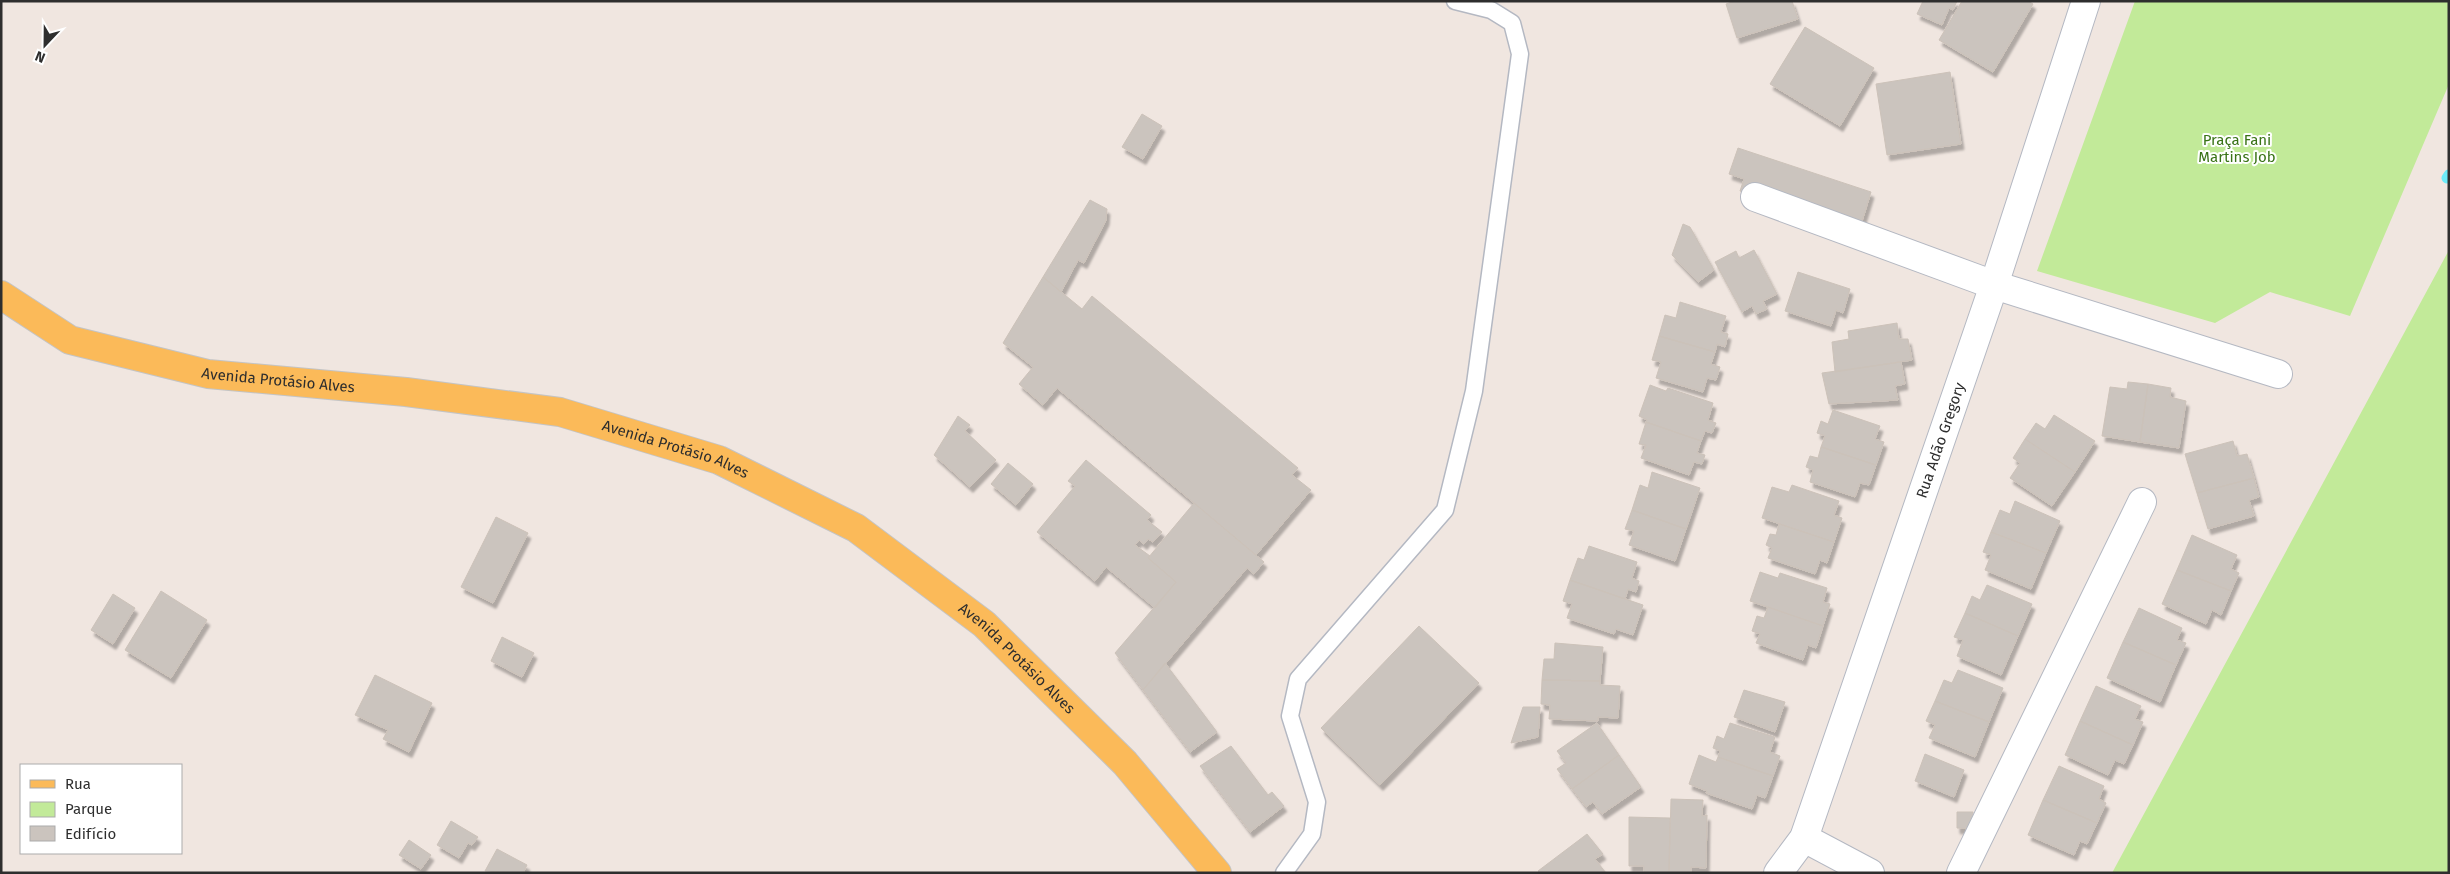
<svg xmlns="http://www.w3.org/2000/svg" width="2450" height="874" font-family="'Fira Sans',sans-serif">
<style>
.green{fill:#c2ea99}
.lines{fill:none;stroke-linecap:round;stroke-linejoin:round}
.stream{stroke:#6cebf8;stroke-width:11}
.building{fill:#cbc4be;stroke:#ccc2b9;filter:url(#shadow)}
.lane-casing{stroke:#b4b8c2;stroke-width:19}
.street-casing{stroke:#b4b8c2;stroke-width:30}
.primary-casing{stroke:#c4c4c4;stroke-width:30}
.lane{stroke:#fff;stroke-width:16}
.street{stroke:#fff;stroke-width:28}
.primary{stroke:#fbba59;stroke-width:28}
.labels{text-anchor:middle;stroke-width:4;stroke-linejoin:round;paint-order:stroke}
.park-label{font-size:15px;fill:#397316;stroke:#fff}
.street-label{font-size:15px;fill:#2e2e2e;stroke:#fff}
</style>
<defs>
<filter id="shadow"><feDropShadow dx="3" dy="5.5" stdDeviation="1" flood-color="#0004"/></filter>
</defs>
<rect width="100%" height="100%" fill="#f0e6e0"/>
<path class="green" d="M2135,1H2449V84L2350,316L2270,292L2215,323L2037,271Z
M2449,250V873H2112Z"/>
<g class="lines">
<path class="stream" d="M2447,178L2449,175"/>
</g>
<path class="building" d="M1735,1H1792L1798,19L1737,38L1726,4Z
M1923,1H1957L1953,10L1949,8L1942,25L1917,14Z
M1962,1H2028L2033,4L1993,72L1939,40Z
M1805,27L1874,68L1840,126L1770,84Z
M1950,72L1961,144L1887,155L1876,84Z
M1142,114L1162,126L1143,159L1122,147Z
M1738,148L1871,192L1859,231L1740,191L1744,179L1729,174Z
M1090,200L1107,209L1106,220L1084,263L1078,260L1061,292L1043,277Z
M1683,224L1690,227L1714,270L1698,282L1672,255Z
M1754,250L1777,294L1763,301L1767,309L1756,314L1752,306L1742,312L1715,262L1736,251L1739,258Z
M1798,272L1850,289L1843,313L1836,310L1831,326L1785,311Z
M1043,277L1082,309L1092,296L1298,468L1292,475L1311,490L1256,555L1057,388L1043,405L1019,384L1033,367L1003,343Z
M1680,302L1726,316L1721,332L1728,334L1725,347L1717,344L1715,352L1659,336L1665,315L1676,318Z
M1897,323L1899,339H1908L1912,360L1835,372L1832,342L1849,339L1848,331Z
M1659,336L1715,352L1711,364L1720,367L1716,380L1707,378L1703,392L1656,378L1661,362L1652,360Z
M1901,362L1905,384L1895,386L1898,400L1829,404L1822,373Z
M2128,382L2148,384L2140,442L2102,436L2110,387L2127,389Z
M2148,384L2171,388L2170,397L2186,401L2179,448L2140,442Z
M1650,385L1666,391L1668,388L1713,403L1708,420L1716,423L1712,433L1705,431L1701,441L1646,422L1647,420L1639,416Z
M1833,410L1880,426L1875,439L1884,442L1876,465L1821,447L1825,436L1817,433L1821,421L1828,424Z
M2054,415L2095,441L2075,472L2025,439L2036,423L2045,429Z
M958,416L970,425L965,431L996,460L970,487L934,455Z
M1646,422L1701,441L1697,453L1705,455L1702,464L1694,462L1689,475L1641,458L1646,445L1639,444Z
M2025,439L2075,472L2052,506L2010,478L2020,463L2013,458Z
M2233,441L2237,456L2247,454L2254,478L2197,493L2185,454Z
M1821,447L1876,465L1869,485L1860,483L1855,497L1810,482L1813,470L1806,467L1810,456L1818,458Z
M1086,460L1151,515L1147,520L1162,532L1153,542L1148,539L1144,544L1139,540L1135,545L1150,556L1148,558L1176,582L1155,608L1106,567L1095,581L1037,532L1075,486L1068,481Z
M1008,463L1033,484L1016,505L991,484Z
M1652,472L1700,488L1686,529L1632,510L1640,485L1648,488Z
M2254,478L2259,497L2249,500L2254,516L2208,529L2197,493Z
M1792,485L1839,501L1834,515L1842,518L1834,542L1762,518L1772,487L1789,492Z
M2015,501L2060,521L2046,553L1991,532L2000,510L2010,514Z
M1194,503L1264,562L1254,574L1247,568L1143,690L1115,653L1176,582L1148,558Z
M1632,510L1686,529L1675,561L1629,545L1634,531L1625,529Z
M496,517L528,533L493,603L461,587Z
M1779,524L1834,542L1827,563L1820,560L1815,574L1768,558L1772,548L1766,545L1770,534L1776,535Z
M1991,532L2046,553L2031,589L1985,570L1991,555L1983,552Z
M2192,535L2237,555L2231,569L2239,573L2231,591L2177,570Z
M1589,546L1637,562L1632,578L1639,581L1636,592L1628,589L1625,599L1570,580L1578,558L1584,560Z
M2177,570L2231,591L2221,615L2212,610L2206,624L2162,604Z
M1760,572L1778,578L1780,573L1827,588L1823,602L1830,604L1823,626L1750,601Z
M1570,580L1643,605L1633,635L1616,629L1614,634L1567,618L1572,604L1563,601Z
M1987,585L2032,604L2018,636L1965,613L1972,596L1980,600Z
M161,591L207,620L171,678L125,650Z
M113,594L135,608L113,644L91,630Z
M1768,607L1823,626L1816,648L1808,645L1803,660L1756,643L1760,634L1752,631L1757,616L1764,618Z
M2139,608L2182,628L2177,640L2186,643L2176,665L2123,642Z
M1965,613L2018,636L2001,675L1957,656L1963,640L1954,637Z
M1419,626L1479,683L1380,785L1321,728Z
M502,637L534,653L522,677L491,661Z
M2123,642L2176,665L2160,702L2107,678Z
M1555,643L1603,647L1600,681L1542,680L1544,659H1554Z
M1165,663L1217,732L1190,752L1143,690Z
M1958,670L2003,688L1989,722L1935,701L1944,680L1952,683Z
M375,675L432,703L409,752L383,739L388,730L355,715Z
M1542,680L1600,681V685L1620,686L1618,718L1598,717V721L1549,719L1550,705L1541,704Z
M2096,686L2141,706L2135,719L2143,722L2133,745L2080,721Z
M1744,690L1785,702L1775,732L1734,717Z
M1935,701L1989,722L1975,757L1929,738L1935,725L1926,721Z
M1523,707H1540L1538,737L1511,743Z
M2080,721L2133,745L2124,764L2115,760L2108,775L2065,755Z
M1597,723L1619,755L1572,789L1557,769L1566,763L1557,751Z
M1730,723L1775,737L1770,752L1780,756L1773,776L1718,757L1720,751L1713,748L1717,736L1724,739Z
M1231,746L1268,795L1272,792L1284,806L1250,832L1200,766Z
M1925,754L1964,770L1954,797L1915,781Z
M1619,755L1641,787L1602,814L1593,802L1586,807L1572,789Z
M1699,755L1716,762L1718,757L1773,776L1765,798L1757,795L1752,809L1706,793L1707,791L1689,784Z
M2059,766L2104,786L2099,799L2106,803L2097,823L2043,800Z
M1671,799L1703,800L1702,816L1707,815L1706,868L1691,867V873H1669Z
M2043,800L2097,823L2087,844L2080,841L2074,855L2028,835Z
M1957,812H1973L1972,829L1957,828Z
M1629,817L1670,818L1669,873H1644V866H1629Z
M451,821L478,837L472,845L468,843L459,858L437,845Z
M1587,834L1603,854L1595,859L1606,873H1540L1538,871Z
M409,840L431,855L421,869L399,855Z
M497,849L527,865L523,873L485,871Z"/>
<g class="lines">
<defs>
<path id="lane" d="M1284,873L1312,834L1317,802L1290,716L1298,679L1445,510L1474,391L1520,54L1512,23L1491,10L1455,1"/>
<g id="street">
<path d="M1755,197L1994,285L2278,374"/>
<path d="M1804,838L1870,873"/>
<path id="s1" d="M1778,873L1804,838L1994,285L2086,1"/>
<path d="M1961,873L2142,502"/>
</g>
<g id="primary">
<path id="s2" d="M1,295L70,340L208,374L406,392L560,412L719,460L856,528L984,624L1125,763L1217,873"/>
</g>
</defs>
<use href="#lane" class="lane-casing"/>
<use href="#street" class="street-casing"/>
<use href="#primary" class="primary-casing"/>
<use href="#lane" class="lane"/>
<use href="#street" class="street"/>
<use href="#primary" class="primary"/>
</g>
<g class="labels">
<g class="park-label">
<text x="2237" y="145">Praça Fani<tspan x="2237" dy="17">Martins Job</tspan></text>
</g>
<g class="street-label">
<text dy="5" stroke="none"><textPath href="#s2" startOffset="295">Avenida Protásio Alves</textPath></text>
<text dy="5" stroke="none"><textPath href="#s1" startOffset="464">Rua Adão Gregory</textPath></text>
<text dy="5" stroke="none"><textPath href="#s2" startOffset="700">Avenida Protásio Alves</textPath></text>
<text dy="5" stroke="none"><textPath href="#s2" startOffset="1105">Avenida Protásio Alves</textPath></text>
</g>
</g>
<rect width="2450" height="874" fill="none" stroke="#2e2e2e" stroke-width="5"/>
<rect x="20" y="764" width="162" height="90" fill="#ffffff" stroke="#ababab"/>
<rect x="30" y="780" width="25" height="8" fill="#fbba59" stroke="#ababab"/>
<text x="65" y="789" font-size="15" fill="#2e2e2e">Rua</text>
<rect x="30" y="802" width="25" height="15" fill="#c2ea99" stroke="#ababab"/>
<text x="65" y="814" font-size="15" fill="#2e2e2e">Parque</text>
<rect x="30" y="826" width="25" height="15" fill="#cbc4be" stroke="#ababab"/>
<text x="65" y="839" font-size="15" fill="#2e2e2e">Edifício</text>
<g transform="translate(45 45) rotate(202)" stroke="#ffffff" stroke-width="4" paint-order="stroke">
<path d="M0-4L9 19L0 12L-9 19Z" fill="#2e2e2e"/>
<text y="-8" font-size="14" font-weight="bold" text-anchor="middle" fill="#2e2e2e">N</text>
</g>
</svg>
